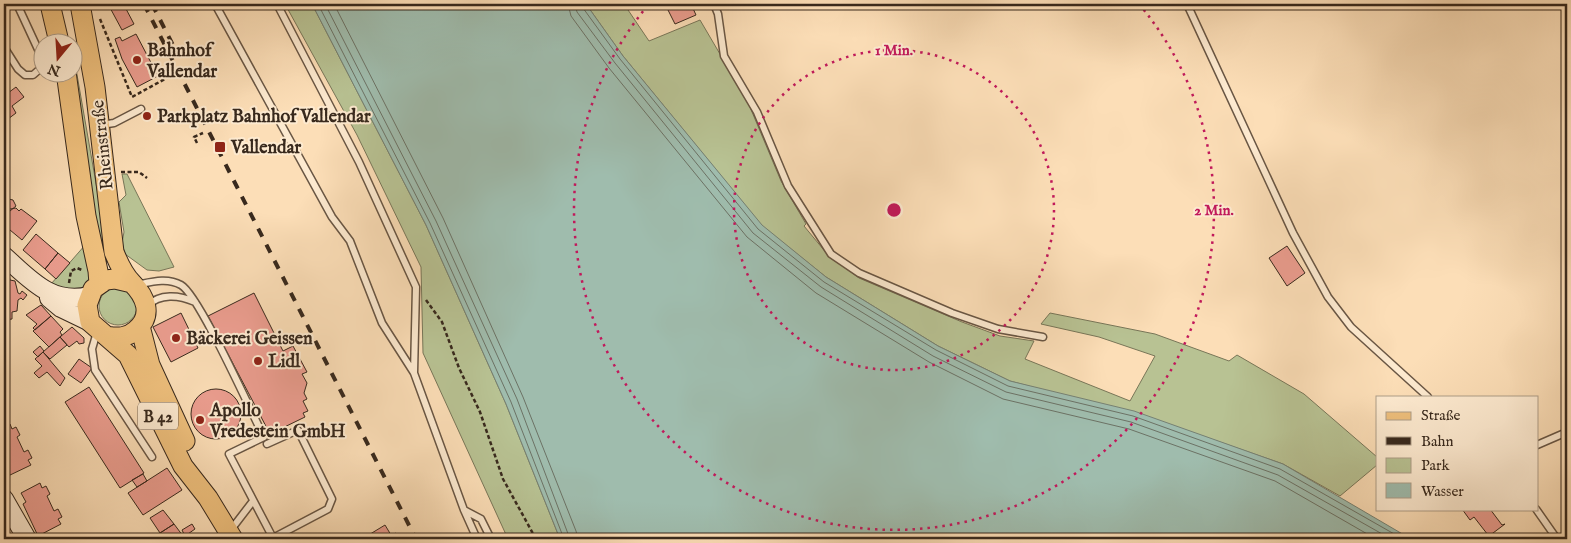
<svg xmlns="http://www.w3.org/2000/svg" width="1571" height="543" font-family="'IM FELL English',serif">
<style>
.green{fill:#b8c293;stroke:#787658}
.water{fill:#9fbcad;stroke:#768173}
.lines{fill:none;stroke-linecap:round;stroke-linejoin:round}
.shore{stroke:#6c7265;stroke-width:1}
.building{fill:#eb9d8f;stroke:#38291d}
.lane-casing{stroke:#695644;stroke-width:9}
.secondary-casing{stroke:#38291d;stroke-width:20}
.primary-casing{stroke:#38291d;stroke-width:21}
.path{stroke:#38291d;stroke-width:2.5;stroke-dasharray:4 2.5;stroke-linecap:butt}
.lane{stroke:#fdead0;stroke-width:6}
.secondary{stroke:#fdead0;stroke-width:18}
.primary{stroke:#eebf7c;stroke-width:19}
.rail{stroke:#38291d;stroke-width:4;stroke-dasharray:9 9;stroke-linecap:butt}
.ring{fill:none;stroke:#c2185b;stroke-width:2.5;stroke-dasharray:2.5 5}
.poi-dot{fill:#8f2418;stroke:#fdead0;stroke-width:2}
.labels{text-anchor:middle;stroke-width:4;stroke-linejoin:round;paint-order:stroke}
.shield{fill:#fdead0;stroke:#736353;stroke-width:1}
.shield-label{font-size:16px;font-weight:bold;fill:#38291d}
.poi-label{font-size:18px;font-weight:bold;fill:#38291d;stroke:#fdead0;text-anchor:start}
.street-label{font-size:18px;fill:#38291d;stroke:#fdead0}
.centre{fill:#c2185b;stroke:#fdead0;stroke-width:2.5}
.ring-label{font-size:15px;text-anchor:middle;font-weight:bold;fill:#c2185b;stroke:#fdead0;stroke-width:4;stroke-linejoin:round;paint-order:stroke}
</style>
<rect width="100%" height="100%" fill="#fcdeb7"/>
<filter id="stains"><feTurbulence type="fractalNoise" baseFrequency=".004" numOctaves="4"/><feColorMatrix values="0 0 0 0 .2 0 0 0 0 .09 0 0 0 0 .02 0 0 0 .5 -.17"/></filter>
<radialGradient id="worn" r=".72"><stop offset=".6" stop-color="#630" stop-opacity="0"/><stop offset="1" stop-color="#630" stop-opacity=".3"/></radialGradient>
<path class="green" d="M285,4H312L426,225L506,404L560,539H508L423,353L421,267L357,135Z
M586,4H624L649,41L700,20L747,100L781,181L806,224L804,226L828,255L859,278L962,322L1000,336L1034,341L1025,359L1130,401L1155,356L1099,337L1041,324L1050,313L1155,334L1229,361L1237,355L1304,394L1377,457V465L1340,496L1283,464L1165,423L1010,381L938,346L826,277L762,226L623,56Z
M72,46L108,252L101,253L94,218Z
M122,174H127L174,267L159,271L147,270L125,254L122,243L124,232L119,202L126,195Z
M86,244C87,254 91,266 90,276C88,296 63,290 51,284Z
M99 306a19 19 0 1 1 38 0a19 19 0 1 1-38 0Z"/>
<path class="water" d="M312,4H586L623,56L762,225L826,277L938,346L1010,381L1134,411L1283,464L1411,539H560L506,404L426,225Z"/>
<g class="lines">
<path class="shore" d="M318,4L430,223L511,402L564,539
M325,4L436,221L517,399L570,539
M334,4L443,218L523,397L576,531L578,539
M568,4L571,16L609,68L747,237L816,293L929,362L1003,399L1129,429L1275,481L1376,539
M575,4L577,12L615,63L753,233L821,287L933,356L1006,392L1131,422L1278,475L1391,539
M582,4L583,8L620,59L758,229L824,282L936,350L1008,386L1133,416L1280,469L1403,539"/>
</g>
<path class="building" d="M108,4H127L125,7L134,24L122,30Z
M665,4H691L696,15L675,24Z
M136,34L158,76L137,87L122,59L115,39L120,37L122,41Z
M16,87L24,97L12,106L16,113L4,122V96Z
M4,198L13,200L16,206L4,216Z
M16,208L19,211L21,209L37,221L22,240L10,230L7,233L4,231V216L10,209Z
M36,234L58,253L45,269L23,250Z
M1287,246L1305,273L1287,286L1269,258Z
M58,253L70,263L56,279L45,269Z
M4,273L9,274L10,280L15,281L18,293L20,294L22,291L27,295L23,300L21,298L18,300L17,311L12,312V319L4,320Z
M254,293L283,351L293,346L307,372L302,374L307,383L304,393L307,399L303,401L308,411L303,413L305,417L270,434L208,316Z
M41,305L51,316L35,330L33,328L37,324L26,315Z
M181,313L198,348L171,362L153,327Z
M51,316L63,329L60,332L62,335L49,347L33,331Z
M72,327L84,338V343L79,344L77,341L69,347L60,337Z
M60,337L67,345L50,359L43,352Z
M40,346L44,351L38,357L33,352Z
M43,352L65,378L60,386L47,372L39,378L34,373L42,366L35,359Z
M79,359L92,368L81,383L68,374Z
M89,387L144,473L120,488L65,402Z
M191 414a25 25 0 1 1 50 0a25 25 0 1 1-50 0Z
M10,424L12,429L16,427L20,435L17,437L24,452L28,450L32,458L28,460L31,465L8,476L4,468V427Z
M167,468L182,490L143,515L128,493Z
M143,474L147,481L137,487L132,480Z
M40,483L42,488L46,486L50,494L47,496L54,511L58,509L62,517L58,519L61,524L38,536L23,504L26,502L21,493Z
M1462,509H1490L1502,525L1505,524L1485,539L1488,535L1474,517L1470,520Z
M163,510L174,524L160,533L150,518Z
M174,524L183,536L179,539H164L160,533Z
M192,524L195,529L185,536L182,530Z
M385,525L391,535L384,539H362Z
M396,533L399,539H388L387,538Z"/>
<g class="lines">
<defs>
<path id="lane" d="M17,4L42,58
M215,4L332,217L350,241L382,323L414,373L464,510L477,539
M277,4L359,162L416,287L414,373
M714,4L718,14L724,56L757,112L788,186L831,254L859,273L952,313L998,329L1043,337
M1187,4L1293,233L1328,297L1351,327L1428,397
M4,47L18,69L25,75H33L42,67
M101,125L114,123L141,109
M136,285C151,282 167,277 181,285C199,295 251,412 264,437L229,454L273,538L328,509L332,499L298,430L267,444
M147,306C160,293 179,295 195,302
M97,332L92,349L95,370L152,457
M1537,445L1567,432
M1536,509L1557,539
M464,510L481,519L491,539
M230,531L253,501"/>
<path id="secondary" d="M4,256C30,279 51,305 89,296
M49,298L61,308L90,322
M4,499L27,539"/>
<path id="primary" d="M50,4L59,42
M80,4L95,87L114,252C118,262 124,275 132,283C145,296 154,315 136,330C127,338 118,338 107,336
M66,72L86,216L98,271L99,284
M132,283L115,279L106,280L93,289L87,305L90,322L128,355L183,466L208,498L233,539
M140,326L150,365L185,441"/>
</defs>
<use href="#lane" class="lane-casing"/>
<use href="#secondary" class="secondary-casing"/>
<use href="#primary" class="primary-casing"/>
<path class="path" d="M100,19L132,97L174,74
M197,143L194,137L203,133
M121,172H139L147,178
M69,283L71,271L77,268L82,270
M426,300L442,322L459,368L480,412L503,479L536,539"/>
<use href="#lane" class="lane"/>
<use href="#secondary" class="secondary"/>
<use href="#primary" class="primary"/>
<path class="rail" d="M144,4L416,539
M152,4L175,49"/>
</g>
<g class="ring">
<circle cx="894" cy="210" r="160"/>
<path d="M1139 4A320 320 0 1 1 649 4"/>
</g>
<g class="poi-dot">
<circle cx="137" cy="60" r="5"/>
<circle cx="147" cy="116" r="5"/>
<rect x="214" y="141" width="12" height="12" rx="2.5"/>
<circle cx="176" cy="338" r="5"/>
<circle cx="258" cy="361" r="5"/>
<circle cx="200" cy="420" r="5"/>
</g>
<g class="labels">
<rect class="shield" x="138" y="402.5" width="40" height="27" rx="4"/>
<g class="shield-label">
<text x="158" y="422">B 42</text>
</g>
<g class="poi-label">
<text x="147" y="56">Bahnhof<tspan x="147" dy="21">Vallendar</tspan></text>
<text x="157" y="122">Parkplatz Bahnhof Vallendar</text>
<text x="231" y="153">Vallendar</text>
<text x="186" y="344">Bäckerei Geissen</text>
<text x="268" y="367">Lidl</text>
<text x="210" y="416">Apollo<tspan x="210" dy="21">Vredestein GmbH</tspan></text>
</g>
<g class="street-label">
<text transform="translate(102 145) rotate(-96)" y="6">Rheinstraße</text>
</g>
</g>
<circle cx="894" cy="210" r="8" class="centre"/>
<g class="ring-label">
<text x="894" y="55">1 Min.</text>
<text x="1214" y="215">2 Min.</text>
</g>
<rect width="1571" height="543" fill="none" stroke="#fcdeb7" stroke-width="20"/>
<rect x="5" y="5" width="1561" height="533" fill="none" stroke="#38291d" stroke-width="2.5"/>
<rect x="10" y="10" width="1551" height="523" fill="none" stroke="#38291d"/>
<rect x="1376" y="396" width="162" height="115" fill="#fdead0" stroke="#ae9d88"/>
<rect x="1386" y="412" width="25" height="8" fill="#eebf7c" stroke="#ae9d88"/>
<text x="1421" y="420" font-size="15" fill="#38291d">Straße</text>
<rect x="1386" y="437" width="25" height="8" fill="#38291d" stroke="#ae9d88"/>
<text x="1421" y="446" font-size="15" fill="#38291d">Bahn</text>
<rect x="1386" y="458" width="25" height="15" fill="#b8c293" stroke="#ae9d88"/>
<text x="1421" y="470" font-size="15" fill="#38291d">Park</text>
<rect x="1386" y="483" width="25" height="15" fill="#9fbcad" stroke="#ae9d88"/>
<text x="1421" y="496" font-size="15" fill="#38291d">Wasser</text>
<g transform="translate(58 58) rotate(198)"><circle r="24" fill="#fdead0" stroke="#ae9d88"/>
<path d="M0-4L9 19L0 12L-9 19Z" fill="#8f2418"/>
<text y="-8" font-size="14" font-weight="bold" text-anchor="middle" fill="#38291d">N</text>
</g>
<rect width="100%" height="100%" filter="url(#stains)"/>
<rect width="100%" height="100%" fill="url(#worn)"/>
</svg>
